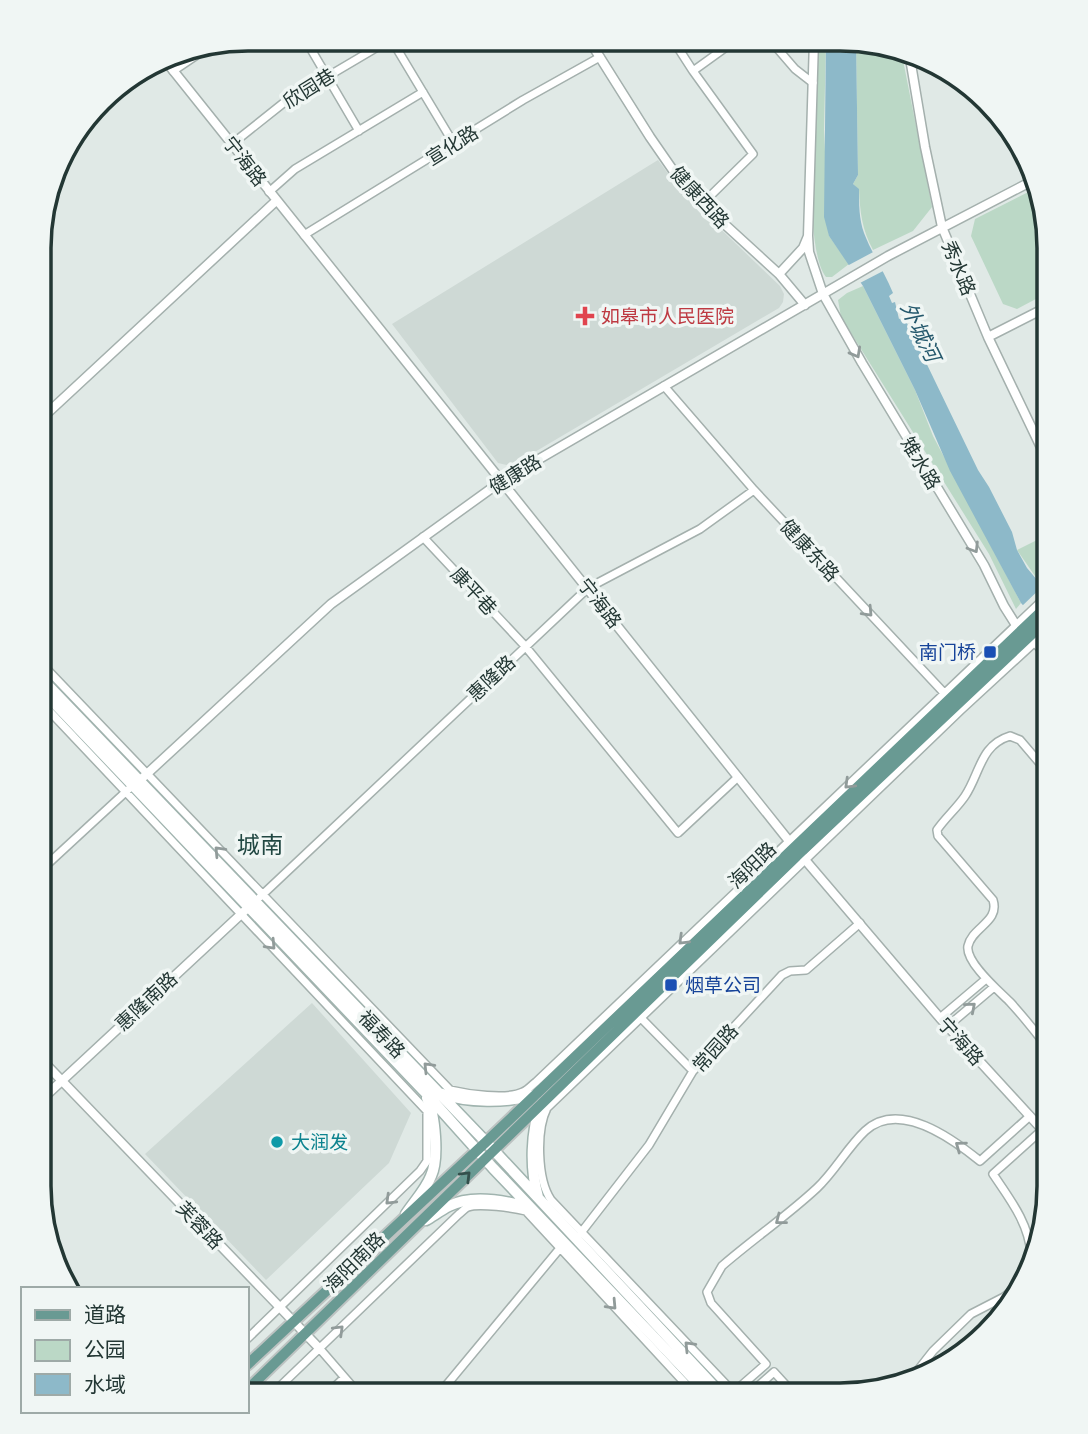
<svg xmlns="http://www.w3.org/2000/svg" width="1088" height="1434" font-family="Barlow,'Noto Sans SC',sans-serif">
<style>
.built{fill:#ced9d5}
.green{fill:#bbd8c6}
.water{fill:#8db9c9}
.pier{fill:#e0e9e6}
.lines{fill:none;stroke-linecap:round;stroke-linejoin:round}
.minor-casing{stroke:#a4b0ad;stroke-width:10}
.tertiary-casing{stroke:#a4b0ad;stroke-width:11}
.secondary-casing{stroke:#a0b4af;stroke-width:13}
.primary-casing{stroke:#bdc3c2;stroke-width:14}
.minor{stroke:#fff;stroke-width:7}
.tertiary{stroke:#fff;stroke-width:8}
.secondary{stroke:#fff;stroke-width:10}
.primary{stroke:#699a93;stroke-width:10}
.oneway{stroke:#919b9a}
.oneway2{stroke:#34504c}
.health-dot{fill:#e0444e;stroke:#f0f6f4;stroke-width:2.5}
.transit-dot{fill:#1a4fb4;stroke:#f0f6f4;stroke-width:2.5}
.culture-dot{fill:#0f9aa8;stroke:#f0f6f4;stroke-width:2.5}
.labels{text-anchor:middle;stroke-width:7;stroke-linejoin:round;paint-order:stroke}
.street-label{font-size:19px;fill:#233734;stroke:#f0f6f4}
.health-label{font-size:19px;fill:#be3a42;stroke:#f0f6f4;text-anchor:start}
.transit-label{font-size:19px;fill:#164399;stroke:#f0f6f4;text-anchor:end}
.culture-label{font-size:19px;fill:#0d838f;stroke:#f0f6f4;text-anchor:start}
.water-label{font-size:21px;font-style:italic;fill:#24586c;stroke:#f0f6f4}
.quarter-label{font-size:23px;fill:#214742;stroke:#f0f6f4}
.rim{fill:none;stroke:#233734;stroke-width:3.5}
</style>
<rect width="100%" height="100%" fill="#e0e9e6"/>
<path class="built" d="M658,160L681,191L780,286L784,294L783,302L779,308L511,466L498,463L392,324Z
M312,1003L411,1113L389,1163L266,1280L145,1154Z"/>
<path class="green" d="M818,40H826L824,130L829,236L849,264L832,277H826C801,245 815,86 818,40Z
M856,40H868L902,55L932,207L913,231L873,250C862,230 860,212 859,190L853,184L858,175Z
M1036,188L1049,248V292L1017,309L1003,304L971,236L975,219Z
M863,286L915,390L933,436L1021,603L1016,609L989,554L841,317L838,300L847,293Z
M1049,534V585L1044,589L1017,550Z"/>
<path class="water" d="M826,40H856L858,175L853,184L859,189C859,204 859,219 864,233C872,254 885,273 893,293L889,296L892,303L895,302L899,319L904,317L978,470L989,487L1012,532L1017,550L1027,568L1049,594V634L1021,603L950,471L915,390L863,286L829,236L824,217Z"/>
<path class="pier" d="M877,250L887,269L858,284L847,266Z
M1045,584L1049,589V637L1021,607Z"/>
<g class="lines">
<defs>
<path id="minor" d="M305,39L359,131
M391,39L454,144
M673,40L693,71L753,154L703,203
M770,40L795,69L813,83
M173,71L213,44
M693,71L736,40
M232,144L286,101L391,39
M269,192L295,169L423,92
M304,235L523,100L600,57
M664,386L754,490L946,695
M423,537L525,646L678,833L738,777
M40,662L450,1090C467,1094 507,1100 523,1092C528,1090 532,1085 536,1082L1049,594
M39,700L427,1111V1161L420,1171L247,1339
M39,872L130,788
M260,897L588,588L700,529L754,490
M640,1017L693,1071
M940,1018L986,979
M948,1026L994,987
M1049,1049C1036,1033 1024,1017 1010,1002C999,991 965,962 968,946C972,927 1000,922 993,900L938,836L937,830C945,818 957,808 965,796C980,774 980,745 1010,736L1020,740L1049,774
M580,1234L649,1145L693,1071L782,975L790,971L806,970L860,923
M1031,1254C1029,1223 1009,1198 993,1174L1042,1130
M320,1349L359,1394
M911,1379L933,1351L971,1314L1004,1297L1021,1283
M734,1392L766,1364L711,1303L707,1292L722,1266C753,1239 787,1216 817,1188C835,1171 847,1148 865,1131C899,1099 953,1139 980,1161L1030,1116
M272,1394L459,1214C462,1212 465,1208 468,1207C479,1203 514,1208 526,1211L696,1395
M327,1394L344,1378
M439,1394L561,1247
M736,1395L551,1200C537,1179 536,1130 547,1108L961,710L1049,629
M748,1395L774,1372L795,1395"/>
<path id="tertiary" d="M589,40L650,137L686,189L779,274L805,305
M910,58L925,147L942,227L988,337L1049,464
M164,59L789,841L940,1018L1049,1137
M808,236L809,252L823,294L862,363L984,565L1004,606L1016,625L1049,656
M779,274L803,248L808,236L814,40
M988,337L1049,306
M40,420L276,201
M137,783L331,604L503,480L888,256L1034,180
M39,1057L320,1349
M39,1102L252,904"/>
<path id="secondary" d="M39,676L486,1142L722,1395
M39,687L424,1091L493,1168L709,1395
M439,1093C468,1103 506,1103 535,1095
M538,1197C530,1169 531,1131 541,1105
M406,1214C414,1202 426,1189 431,1176C439,1159 435,1114 427,1098
M426,1220C433,1216 441,1210 449,1206C472,1194 507,1201 531,1208"/>
<path id="primary" d="M247,1365L486,1142L1049,604
M247,1390L800,853L1049,618"/>
</defs>
<use href="#minor" class="minor-casing"/>
<use href="#tertiary" class="tertiary-casing"/>
<use href="#secondary" class="secondary-casing"/>
<use href="#primary" class="primary-casing"/>
<use href="#minor" class="minor"/>
<use href="#tertiary" class="tertiary"/>
<use href="#secondary" class="secondary"/>
<use href="#primary" class="primary"/>
</g>
<defs><path id="oneway-chevron" d="M-2-3.5L2.5 0L-2 3.5" fill="none" stroke-width="1.6" stroke-linecap="round" stroke-linejoin="round" transform="scale(1.75)"/></defs>
<g class="oneway">
<use href="#oneway-chevron" transform="translate(856 353) rotate(61)"/>
<use href="#oneway-chevron" transform="translate(974 548) rotate(58)"/>
<use href="#oneway-chevron" transform="translate(868 612) rotate(47)"/>
<use href="#oneway-chevron" transform="translate(849 784) rotate(136)"/>
<use href="#oneway-chevron" transform="translate(219 851) rotate(-133)"/>
<use href="#oneway-chevron" transform="translate(683 940) rotate(136)"/>
<use href="#oneway-chevron" transform="translate(271 945) rotate(47)"/>
<use href="#oneway-chevron" transform="translate(971 1007) rotate(-41)"/>
<use href="#oneway-chevron" transform="translate(428 1067) rotate(-134)"/>
<use href="#oneway-chevron" transform="translate(960 1146) rotate(-144)"/>
<use href="#oneway-chevron" transform="translate(390 1200) rotate(136)"/>
<use href="#oneway-chevron" transform="translate(780 1220) rotate(142)"/>
<use href="#oneway-chevron" transform="translate(612 1305) rotate(47)"/>
<use href="#oneway-chevron" transform="translate(339 1330) rotate(-44)"/>
<use href="#oneway-chevron" transform="translate(689 1346) rotate(-134)"/>
</g>
<use class="oneway2" href="#oneway-chevron" transform="translate(466 1176) rotate(-45)"/>
<path class="health-dot" d="M581.5 305.5h7v7h7v7h-7v7h-7v-7h-7v-7h7z"/>
<g class="transit-dot">
<rect x="983" y="645" width="14" height="14" rx="3.5"/>
<rect x="664" y="978" width="14" height="14" rx="3.5"/>
</g>
<circle class="culture-dot" cx="277" cy="1142" r="7"/>
<g class="labels">
<g class="street-label">
<text transform="translate(309 88) rotate(-32)" y="7">欣园巷</text>
<text transform="translate(452 145) rotate(-32)" y="7">宣化路</text>
<text transform="translate(245 161) rotate(52)" y="7">宁海路</text>
<text transform="translate(700 197) rotate(47)" y="7">健康西路</text>
<text transform="translate(959 268) rotate(67)" y="7">秀水路</text>
<text transform="translate(921 463) rotate(59)" y="7">雉水路</text>
<text transform="translate(515 474) rotate(-32)" y="7">健康路</text>
<text transform="translate(810 550) rotate(47)" y="7">健康东路</text>
<text transform="translate(474 591) rotate(47)" y="7">康平巷</text>
<text transform="translate(600 603) rotate(52)" y="7">宁海路</text>
<text transform="translate(491 678) rotate(-43)" y="7">惠隆路</text>
<text transform="translate(752 865) rotate(-44)" y="7">海阳路</text>
<text transform="translate(146 1001) rotate(-43)" y="7">惠隆南路</text>
<text transform="translate(382 1034) rotate(46)" y="7">福寿路</text>
<text transform="translate(961 1041) rotate(48)" y="7">宁海路</text>
<text transform="translate(715 1048) rotate(-48)" y="7">常园路</text>
<text transform="translate(200 1225) rotate(46)" y="7">芙蓉路</text>
<text transform="translate(354 1262) rotate(-45)" y="7">海阳南路</text>
</g>
<g class="health-label">
<text x="601" y="323">如皋市人民医院</text>
</g>
<g class="transit-label">
<text x="976" y="659">南门桥</text>
<text x="685" y="992" text-anchor="start">烟草公司</text>
</g>
<g class="culture-label">
<text x="291" y="1149">大润发</text>
</g>
<g class="water-label">
<text transform="translate(920 332) rotate(64)" y="7">外城河</text>
</g>
<g class="quarter-label">
<text x="260" y="853">城南</text>
</g>
</g>
<path d="M0 0H1088V1434H0ZM248 51H840A197 197 0 0 1 1037 248V1186A197 197 0 0 1 840 1383H248A197 197 0 0 1 51 1186V248A197 197 0 0 1 248 51Z" fill="#f0f6f4" fill-rule="evenodd"/>
<path class="rim" d="M248 51H840A197 197 0 0 1 1037 248V1186A197 197 0 0 1 840 1383H248A197 197 0 0 1 51 1186V248A197 197 0 0 1 248 51Z"/>
<rect x="21" y="1287" width="228" height="126" fill="#f0f6f4" stroke="#9eaaa7" stroke-width="2"/>
<rect x="35" y="1310" width="35" height="10" fill="#699a93" stroke="#9eaaa7" stroke-width="2"/>
<text x="84" y="1322" font-size="21" fill="#233734">道路</text>
<rect x="35" y="1340" width="35" height="21" fill="#bbd8c6" stroke="#9eaaa7" stroke-width="2"/>
<text x="84" y="1357" font-size="21" fill="#233734">公园</text>
<rect x="35" y="1374" width="35" height="21" fill="#8db9c9" stroke="#9eaaa7" stroke-width="2"/>
<text x="84" y="1392" font-size="21" fill="#233734">水域</text>
</svg>
